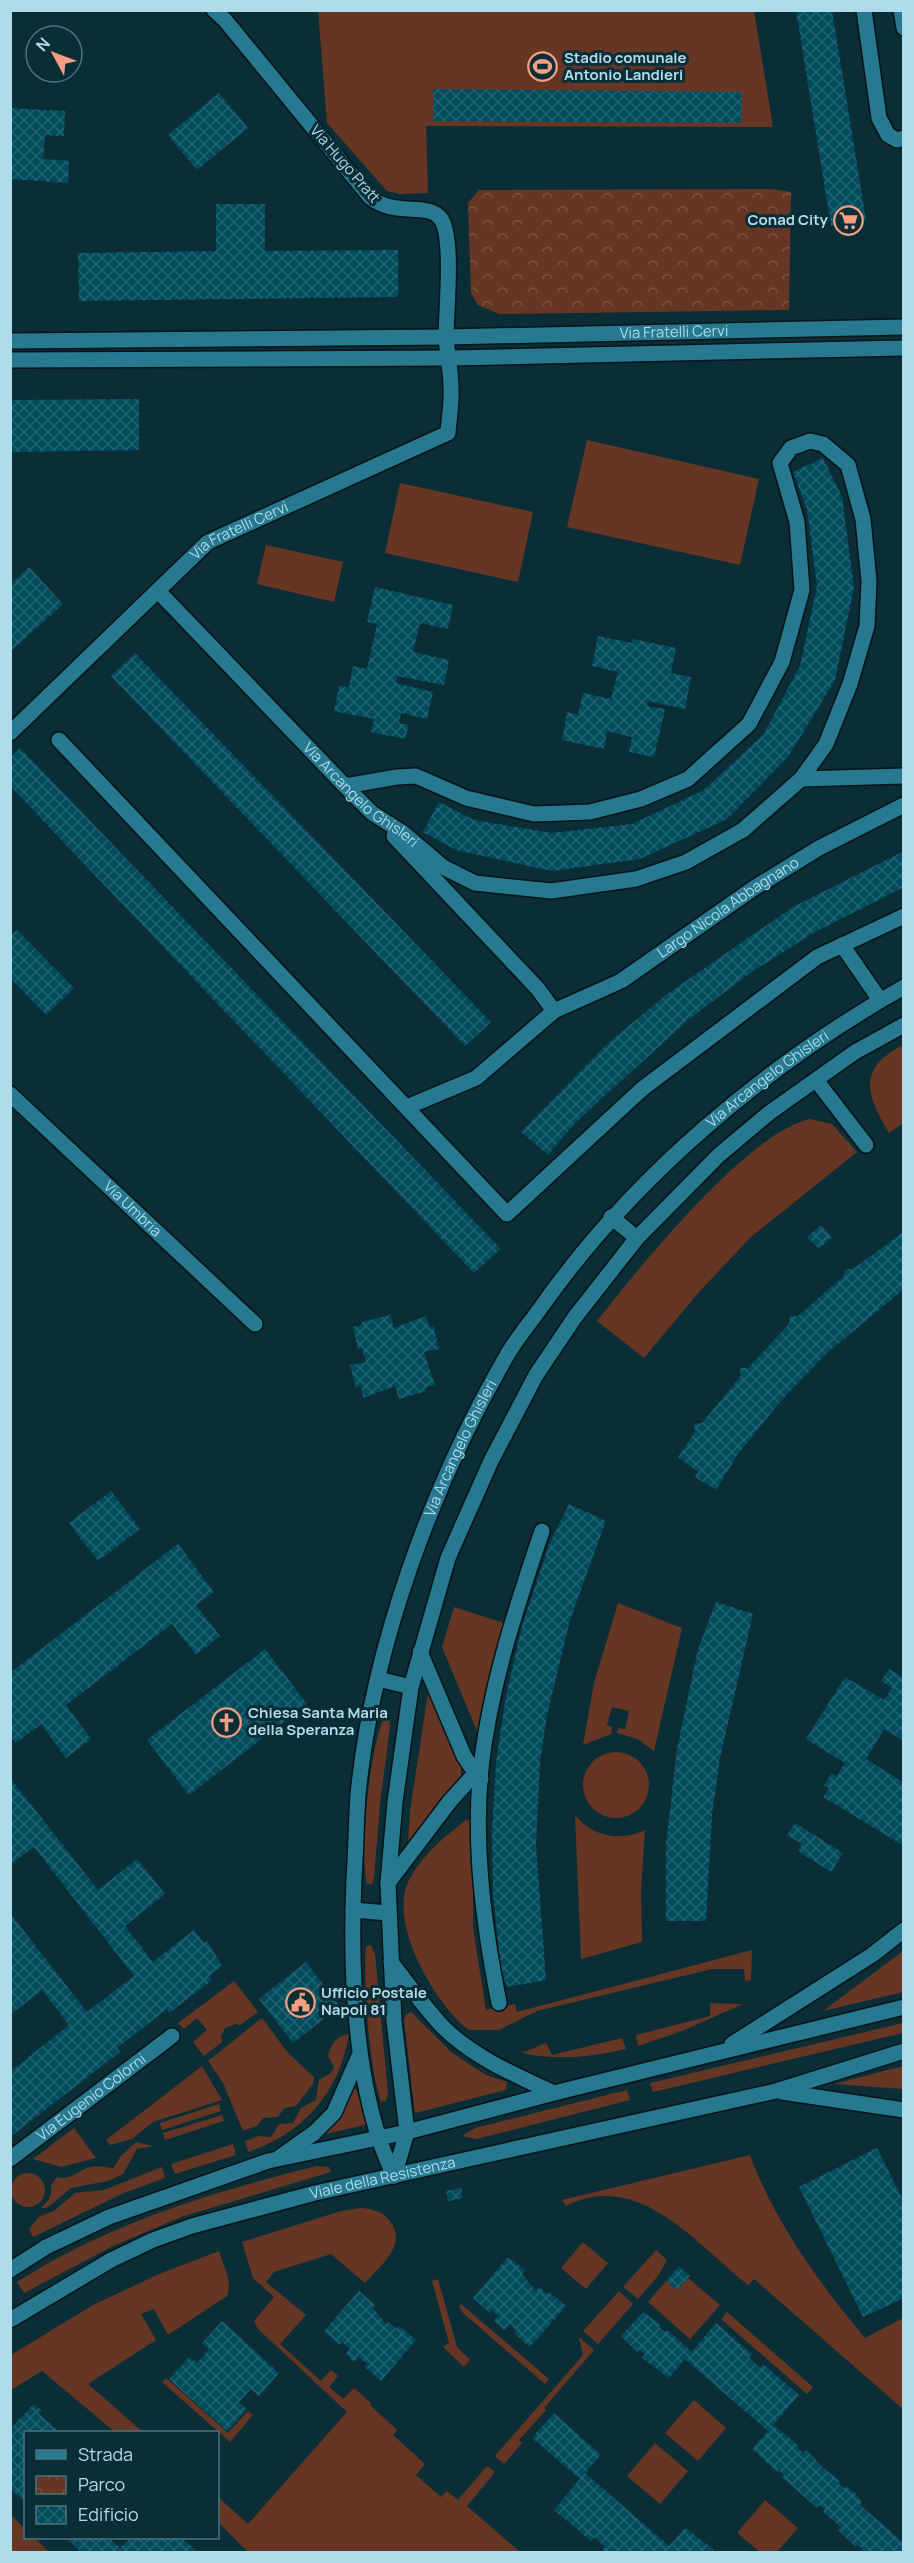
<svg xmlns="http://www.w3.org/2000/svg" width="914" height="2563" font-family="Manrope,sans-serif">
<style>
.green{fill:#663625}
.park{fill:url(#park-crowns)}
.building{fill:url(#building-cross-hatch)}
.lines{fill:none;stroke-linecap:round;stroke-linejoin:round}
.minor-casing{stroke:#061317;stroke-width:18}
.minor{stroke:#27798f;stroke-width:15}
.labels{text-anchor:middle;stroke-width:6;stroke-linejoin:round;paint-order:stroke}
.poi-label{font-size:15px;font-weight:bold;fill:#aedceb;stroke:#0b2d36;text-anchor:start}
.street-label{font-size:15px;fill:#aedceb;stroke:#0b2d36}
</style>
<defs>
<pattern id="park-crowns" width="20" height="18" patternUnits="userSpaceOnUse" patternTransform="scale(1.5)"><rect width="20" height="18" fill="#663625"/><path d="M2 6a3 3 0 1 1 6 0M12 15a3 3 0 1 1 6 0" fill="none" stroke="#795245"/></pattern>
<pattern id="building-cross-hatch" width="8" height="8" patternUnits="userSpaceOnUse" patternTransform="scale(1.5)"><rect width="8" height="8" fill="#004b5c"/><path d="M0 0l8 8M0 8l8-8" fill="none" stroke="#236474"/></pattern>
</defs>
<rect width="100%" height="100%" fill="#0b2d36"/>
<path class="green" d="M318,11H754L773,127L426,126L428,193L400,194L387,191L327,123Z
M587,440L759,479L740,565L567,527Z
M400,483L533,512L518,582L385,553Z
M266,545L343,562L334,602L257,584Z
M903,1045V1123L889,1133C866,1095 857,1068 903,1045Z
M810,1119L832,1124L857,1152L751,1237L700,1291L644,1358L597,1321C637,1270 749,1131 810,1119Z
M618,1603L682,1628L654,1751L638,1739L617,1733L618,1728L625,1729L629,1711L612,1707L607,1725L612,1727L611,1734L583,1745L594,1683Z
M454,1607L504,1623L479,1736L442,1647Z
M428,1693H432L461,1764V1779L412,1844L408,1843L410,1811Z
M384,1717H389L390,1727L380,1804L374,1877L372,1884H367C359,1851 370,1748 384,1717Z
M583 1785a33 33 0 1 1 66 0a33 33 0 1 1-66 0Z
M575,1815C592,1837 621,1842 645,1830L641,1889L642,1942L581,1959Z
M466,1820H473V1928L486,2010L515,2004L517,2012L752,1950L751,1980L745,1981L744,1969H712L537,2011L499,2030H469C435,2005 387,1921 409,1880C423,1854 444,1837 466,1820Z
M371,1945L375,1954L388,2094L386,2101L381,2102C369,2066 363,1984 366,1946Z
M903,1951V1992L823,2011Z
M234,1981L258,2012L240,2025L236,2024L225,2028L221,2036L222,2042L204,2056L193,2042L207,2030L197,2018L184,2029L178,2023Z
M710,2003L743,2004L682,2031L638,2046L636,2035L710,2016Z
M411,2012L452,2053L486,2075L507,2082L506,2090L415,2113L404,2020L406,2015Z
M262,2018L288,2053L314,2077L313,2084L296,2106L284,2108L278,2117L263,2118L257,2126L243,2131L223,2083L208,2061Z
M903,2023V2033L653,2092L650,2083Z
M349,2034C339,2093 304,2133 248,2152L245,2141L259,2136L271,2137L279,2124L293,2123L301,2108L316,2100L319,2080L331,2073L334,2067L328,2056C331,2044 336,2036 349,2034Z
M622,2038L626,2049C591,2057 557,2061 522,2053L546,2043L552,2055Z
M202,2066L222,2100L153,2122L132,2139L110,2145L106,2140Z
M903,2066V2089L834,2084Z
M355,2087L369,2124L321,2135L341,2114Z
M627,2090L630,2100L477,2139L462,2136L475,2128Z
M219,2104L221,2111L162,2130L160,2123Z
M222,2115L224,2121L165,2140L163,2133Z
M74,2128L96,2158L61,2167L33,2159Z
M136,2142L153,2146L137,2149L123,2174L108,2181L71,2188L47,2208H41C49,2201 52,2196 51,2185L57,2177C71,2181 77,2171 90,2167C99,2165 105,2167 113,2168L121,2156Z
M233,2144L236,2155L175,2174L171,2164Z
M750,2155C774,2221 820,2284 865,2338L903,2318V2409L754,2279L748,2285C697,2245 639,2169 566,2206L562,2200Z
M317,2166L329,2167L331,2172L181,2217L113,2246L24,2293L17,2282C109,2223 212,2192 317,2166Z
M162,2167L165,2178L124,2193L33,2237L29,2229L40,2216L54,2211L75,2193L104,2190Z
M11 2190a17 17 0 1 1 34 0a17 17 0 1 1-34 0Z
M361,2208C373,2209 382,2211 390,2221C408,2245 380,2266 365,2283L331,2254L274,2272L266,2282L306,2315L280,2344L321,2381L331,2370L338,2376L329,2387L343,2399L354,2388L371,2403L370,2405L397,2430L393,2435L425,2464L416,2475L441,2497L447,2491L458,2500L487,2466L495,2472L467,2506L520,2552H248L218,2522V2497L248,2524L347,2412L258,2329L254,2321L274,2297L253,2278L242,2242L341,2211Z
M583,2242L608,2263L586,2289L561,2268Z
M656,2250L667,2260L658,2276L638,2299L623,2287Z
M219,2251C223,2265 233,2282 227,2296L168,2335L154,2309L141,2314L156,2340L88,2384L143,2432H115L42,2371L11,2390V2355L93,2305L159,2274Z
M688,2278L720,2305L690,2339L648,2302L666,2281L677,2290Z
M438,2279L457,2347L470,2360L464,2367L443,2347L449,2343L432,2281Z
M619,2291L633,2304L598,2344L583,2331Z
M461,2304L549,2379L545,2384L463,2313L459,2306Z
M727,2312L813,2387L807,2394L721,2319Z
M579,2337L594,2350L544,2408L546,2410L519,2440L522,2443L504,2464L495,2456L583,2355Z
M166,2378L228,2433L248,2411L253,2415L230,2442L162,2382Z
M694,2400L726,2428L698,2461L665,2433Z
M655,2443L688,2471L660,2504L627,2476Z
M765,2500L798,2528L777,2552H760L737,2533Z
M11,2515L25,2529L26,2538H35L49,2552H11Z"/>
<path class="park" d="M771,189L791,192L789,310L499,314L478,305L471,293L468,203L479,190Z"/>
<path class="building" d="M796,10H832L866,220L831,226Z
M433,89L742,92L741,123L433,121Z
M219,93L248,128L197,170L168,135Z
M10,108L65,111L64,136L45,135L43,159L69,161L68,183L10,179Z
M216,204H265V251L398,250V297L79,301L78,253L216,251Z
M139,399V450L10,452V400Z
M823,458L842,497L854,587L835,680L788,757L727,819L640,859L552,871L456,850L423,832L439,802L474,820L552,833L632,824L704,790L764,734L800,666L817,586L807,509L793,472Z
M29,567L63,604L10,652V585Z
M375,587L453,605L448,629L420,623L413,652L449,660L444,685L397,676L396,683L433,692L427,719L401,713L399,723L409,725L405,739L371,732L374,719L334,711L339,686L349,687L353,666L367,669L377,624L367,622Z
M598,636L632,643L633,639L676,648L671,673L691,677L685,709L648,701L647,706L665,709L654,757L629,752L632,737L607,731L604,749L562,740L567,712L578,715L583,693L611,699L618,672L592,666Z
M135,653L491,1022L465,1046L111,676Z
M20,748L501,1249L474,1273L10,786V758Z
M904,851V887L813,933L750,973L688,1020L575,1123L548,1155L521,1132L606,1045L666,995L793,907Z
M17,930L74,988L46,1015L10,978V936Z
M904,1224V1289L827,1353L780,1402L738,1454L716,1490L695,1477L698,1472L678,1457L695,1432L694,1424L702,1423L741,1376L740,1368H748L789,1324L790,1316H798L844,1276L845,1269H853L902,1233Z
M821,1225L832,1237L819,1249L807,1237Z
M390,1315L394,1328L426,1316L429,1326H433L439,1349L424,1352L435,1385L426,1387V1391L399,1399L395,1386L363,1398L361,1386L356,1388L350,1365L366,1362L362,1348L358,1349L353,1327L362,1325V1322Z
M111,1491L140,1529L98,1561L69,1523Z
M569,1504L606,1521L570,1620L547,1715L540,1762L536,1845L546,1980L507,1987L501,1969L493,1894L492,1833L496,1762L506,1696L522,1626L549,1545Z
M178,1544L214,1592L196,1605L220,1636L196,1655L172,1624L66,1705L91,1739L66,1758L41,1724L16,1743L10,1736V1673Z
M716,1602L753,1614L720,1758L712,1815L706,1921H666V1844L677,1749L698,1649Z
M265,1649L307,1704L189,1795L147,1740Z
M889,1669L904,1678V1741L884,1729L866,1759L904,1783V1846L823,1797L829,1788L824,1785L832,1773L837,1776L845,1763L806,1739L845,1677L884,1700L892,1688L881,1681Z
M10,1778L98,1890L137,1859L165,1894L125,1926L153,1962L194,1930L204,1943L207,1941L222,1966L209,1976L212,1980L169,2013L167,2009L117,2048L120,2052L10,2137V2072L69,2025L42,1990L10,2015V1913L87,2012L134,1976L34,1847L10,1865Z
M795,1823L843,1853L831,1872L798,1851L802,1844L787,1835Z
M306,1962L340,2006L293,2043L259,1999Z
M877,2148L904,2202V2298L863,2317L799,2187Z
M461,2188L463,2198L448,2201L446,2191Z
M508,2257L525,2270L522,2274L536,2291L539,2287L547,2294L549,2292L566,2306L530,2347L514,2333L516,2330L510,2324L504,2330L494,2321L499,2316L492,2310L490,2313L473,2298Z
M679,2266L690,2276L677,2290L666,2281Z
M359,2291L375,2305L373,2308L386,2324L388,2322L397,2329L399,2326L416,2340L381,2381L365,2367L367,2364L359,2357L354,2362L346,2354L350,2349L342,2342L340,2345L324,2331Z
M643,2312L661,2325L659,2327L664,2332L667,2330L692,2352L716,2323L752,2354L749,2358L760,2368L763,2364L799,2395L773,2425L799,2446L797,2448L803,2453L806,2450L815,2459L822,2467L840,2481L838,2483L844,2488L846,2486L856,2494L862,2502L860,2505L904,2543V2552H862V2548L857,2545L856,2547L838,2530L841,2527L823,2512L825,2510L819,2505L817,2508L782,2477L784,2475L779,2470L777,2472L752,2449L768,2431L685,2359L669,2378L642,2358L645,2354L639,2350L637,2352L621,2336Z
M222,2321L279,2373L259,2396L251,2389L239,2402L247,2409L227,2431L169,2379L189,2357L197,2363L209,2349L202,2343Z
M34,2404L42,2411L39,2414L60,2432H26V2502L10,2489V2429Z
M554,2413L601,2455L585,2473L669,2546L685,2528L713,2549V2552H604L602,2550L605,2547L594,2537L591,2541L554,2510L580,2479L532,2438Z
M67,2538H109L120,2548L130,2538H181L198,2552H81Z"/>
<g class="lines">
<defs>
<g id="minor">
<path d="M864,10L879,118L888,135L897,140L904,138"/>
<path d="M901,10L904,28"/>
<path id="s1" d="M10,341L446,337L904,327"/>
<path d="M10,360L449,358L904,348"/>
<path id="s2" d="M158,591L345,786L372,813L402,832L443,867L475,883L551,891L636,879L686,862L743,830L801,779L826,744L850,684L867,626L869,581L863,519L848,465L823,444L810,441L791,448L780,463L797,522L802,590L782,662L749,724L688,779L641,799L590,812L534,814L466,798L416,776L397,777L345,786"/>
<path id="s3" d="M10,733L208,542L448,433C449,418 452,403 451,388C451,371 447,354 446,337C446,313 454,238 441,219C428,201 395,218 370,197L225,20L214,10"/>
<path d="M59,740L507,1214L642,1089L817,957L904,916"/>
<path d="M801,779L904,776"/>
<path d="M394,836L538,989L554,1011"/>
<path d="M842,945L880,1000"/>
<path d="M816,1080L866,1145"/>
<path id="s4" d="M10,1094L255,1324"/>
<path id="s5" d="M407,1107L476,1078L554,1011L621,981L754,888L819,848L904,805"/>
<path d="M611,1217L637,1238"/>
<path d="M420,1652L464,1756L472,1768L481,1769"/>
<path d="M378,1679L411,1687"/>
<path d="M388,1883L450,1801L470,1779H481"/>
<path d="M353,1910L388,1913"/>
<path d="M391,1962C408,1984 424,2007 443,2027C473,2057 515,2075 554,2093"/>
<path d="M499,2003C484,1927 473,1846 481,1768C490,1686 516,1608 542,1531"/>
<path d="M732,2044L872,1955L904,1930"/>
<path d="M782,2092L904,2110"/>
<path d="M280,2157L314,2133L334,2113L359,2056"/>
<path id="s6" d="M10,2159L172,2036"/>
<path id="s7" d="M394,2176C354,2093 350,1970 354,1879C356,1851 356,1823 358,1795C372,1648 432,1485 506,1357C516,1339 530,1323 542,1306C633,1177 767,1064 904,987"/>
<path d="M394,2176L407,2132L394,2021L388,1883L395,1802L411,1687L448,1558L491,1461L536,1375L575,1317L637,1238L719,1155L769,1113L855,1052L904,1025"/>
<path d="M10,2270L46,2247L109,2217L268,2161L407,2132L554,2093L904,2007"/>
<path id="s8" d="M10,2320L111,2260L153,2240L192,2226L315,2193L776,2091L904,2051"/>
</g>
</defs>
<use href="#minor" class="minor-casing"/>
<use href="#minor" class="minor"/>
</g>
<defs>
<symbol id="stadium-ring" viewBox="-11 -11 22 22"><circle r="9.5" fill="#0b2d36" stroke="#f39f82" stroke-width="1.5"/><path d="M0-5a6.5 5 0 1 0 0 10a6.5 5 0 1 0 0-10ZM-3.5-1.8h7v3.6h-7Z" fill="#f39f82"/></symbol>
<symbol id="supermarket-ring" viewBox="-11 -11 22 22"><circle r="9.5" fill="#0b2d36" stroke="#f39f82" stroke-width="1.5"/><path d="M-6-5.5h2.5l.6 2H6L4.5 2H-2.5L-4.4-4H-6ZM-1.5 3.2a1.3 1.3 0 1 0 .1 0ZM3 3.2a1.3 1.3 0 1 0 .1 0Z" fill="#f39f82"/></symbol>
<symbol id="church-ring" viewBox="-11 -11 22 22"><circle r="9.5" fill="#0b2d36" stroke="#f39f82" stroke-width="1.5"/><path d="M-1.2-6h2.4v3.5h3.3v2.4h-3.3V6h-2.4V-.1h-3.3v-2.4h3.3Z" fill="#f39f82"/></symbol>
<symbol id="civic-ring" viewBox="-11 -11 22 22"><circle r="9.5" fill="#0b2d36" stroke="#f39f82" stroke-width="1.5"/><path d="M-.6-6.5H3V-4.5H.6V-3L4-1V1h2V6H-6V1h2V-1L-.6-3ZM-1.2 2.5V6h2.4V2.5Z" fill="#f39f82"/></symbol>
</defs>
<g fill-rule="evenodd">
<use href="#stadium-ring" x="526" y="50" width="33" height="33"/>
<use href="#supermarket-ring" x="832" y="204" width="33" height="33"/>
<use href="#church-ring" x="210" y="1706" width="33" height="33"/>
<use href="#civic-ring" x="284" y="1986" width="33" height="33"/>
</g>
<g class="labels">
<g class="poi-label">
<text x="564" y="63">Stadio comunale<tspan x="564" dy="17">Antonio Landieri</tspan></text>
<text x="828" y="225" text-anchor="end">Conad City</text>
<text x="248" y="1718">Chiesa Santa Maria<tspan x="248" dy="17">della Speranza</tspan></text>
<text x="321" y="1998">Ufficio Postale<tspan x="321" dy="17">Napoli 81</tspan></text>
</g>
<g class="street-label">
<text transform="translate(345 164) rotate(49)" y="5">Via Hugo Pratt</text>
<text dy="5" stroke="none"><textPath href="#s1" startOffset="664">Via Fratelli Cervi</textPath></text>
<text dy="5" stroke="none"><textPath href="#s3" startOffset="308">Via Fratelli Cervi</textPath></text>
<text dy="5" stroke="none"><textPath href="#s2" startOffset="288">Via Arcangelo Ghisleri</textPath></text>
<text dy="5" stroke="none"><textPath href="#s5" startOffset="381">Largo Nicola Abbagnano</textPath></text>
<text dy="5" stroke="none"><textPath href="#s7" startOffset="1236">Via Arcangelo Ghisleri</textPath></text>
<text dy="5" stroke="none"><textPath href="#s4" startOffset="168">Via Umbria</textPath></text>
<text dy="5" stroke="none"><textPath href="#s7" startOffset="750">Via Arcangelo Ghisleri</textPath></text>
<text dy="5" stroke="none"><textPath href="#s6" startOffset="102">Via Eugenio Colorni</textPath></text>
<text dy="5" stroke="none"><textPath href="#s8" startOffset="402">Viale della Resistenza</textPath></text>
</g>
</g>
<rect width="914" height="2563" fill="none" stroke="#aedceb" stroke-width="24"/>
<rect x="24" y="2431" width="195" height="108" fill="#0b2d36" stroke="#4c737e" stroke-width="1.5"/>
<rect x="36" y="2450" width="30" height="9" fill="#27798f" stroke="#4c737e" stroke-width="1.5"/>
<text x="78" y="2461" font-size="18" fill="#aedceb">Strada</text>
<rect x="36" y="2476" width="30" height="18" fill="url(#park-crowns)" stroke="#4c737e" stroke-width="1.5"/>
<text x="78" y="2491" font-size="18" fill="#aedceb">Parco</text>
<rect x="36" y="2506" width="30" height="18" fill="url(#building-cross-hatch)" stroke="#4c737e" stroke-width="1.5"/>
<text x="78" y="2521" font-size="18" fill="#aedceb">Edificio</text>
<g transform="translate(54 54) rotate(311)"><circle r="28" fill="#0b2d36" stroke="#4c737e" stroke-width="1.5"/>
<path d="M0-4.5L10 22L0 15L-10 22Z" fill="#f39f82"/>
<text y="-9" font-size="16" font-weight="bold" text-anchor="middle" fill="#aedceb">N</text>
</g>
</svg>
